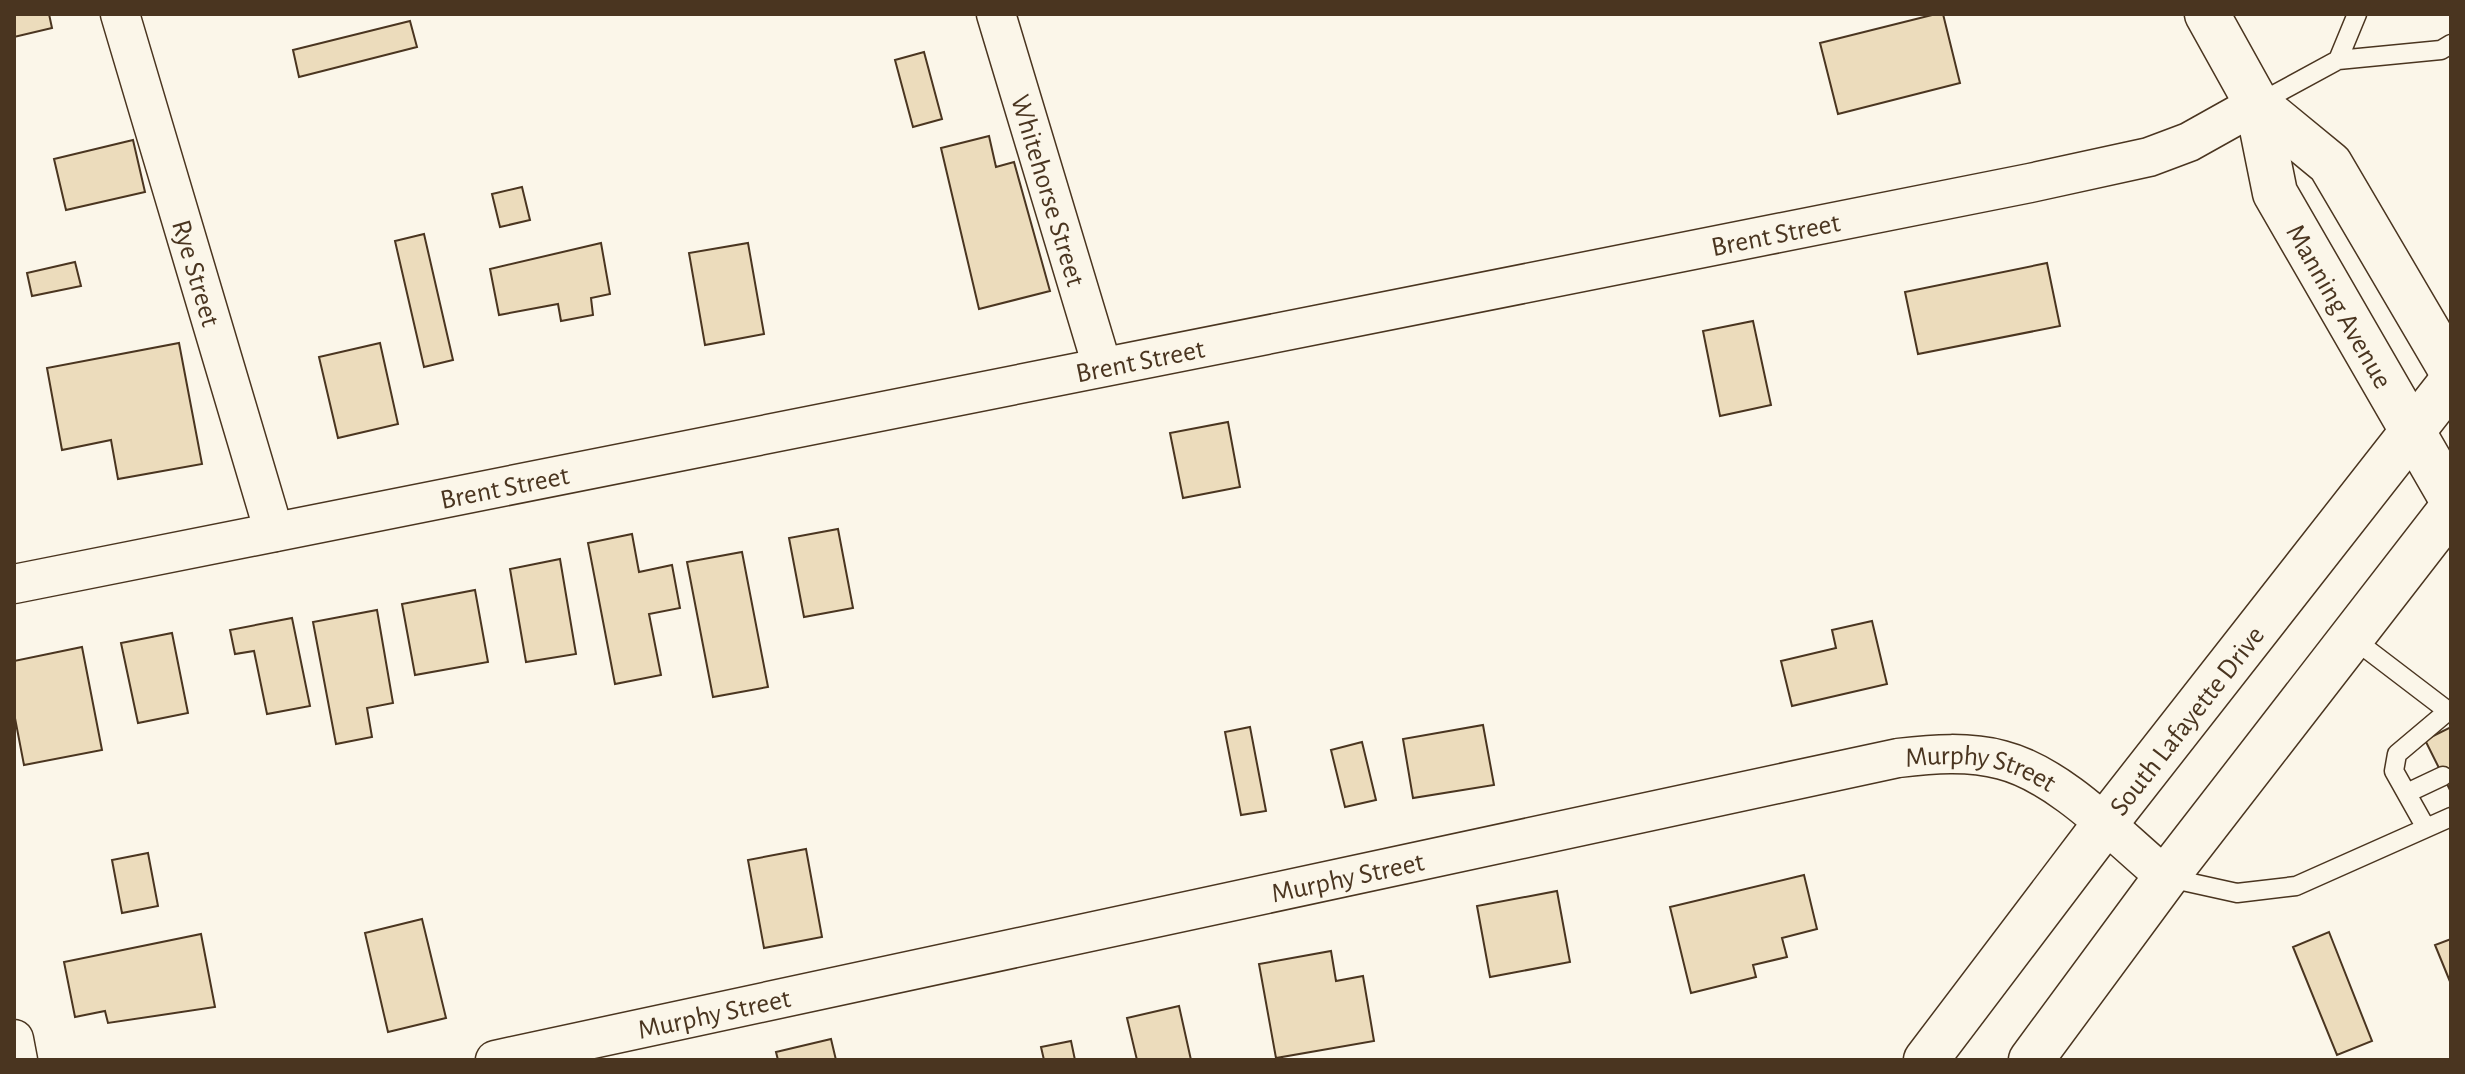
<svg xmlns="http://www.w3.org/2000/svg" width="2465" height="1074" font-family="'Alegreya Sans',sans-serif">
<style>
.building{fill:#ecdcbc;stroke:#4a3520;stroke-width:2}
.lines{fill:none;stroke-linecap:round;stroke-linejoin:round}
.lane-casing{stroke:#4a3520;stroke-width:21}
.street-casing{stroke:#4a3520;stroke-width:41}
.primary-casing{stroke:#4a3520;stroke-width:47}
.lane{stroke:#fbf6e9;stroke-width:18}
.street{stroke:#fbf6e9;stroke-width:38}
.primary{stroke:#fbf6e9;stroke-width:44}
.labels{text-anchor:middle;stroke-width:6;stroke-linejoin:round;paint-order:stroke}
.street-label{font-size:28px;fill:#4a3520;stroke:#fbf6e9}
</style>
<rect width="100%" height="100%" fill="#fbf6e9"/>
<path class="building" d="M14,14H49L52,28L14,37Z
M1936,14H1943L1960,83L1838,114L1820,43Z
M410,21L417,47L299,77L293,50Z
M924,52L942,119L913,127L895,60Z
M989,136L996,167L1014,162L1050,291L979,309L941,148Z
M133,140L145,192L66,210L54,159Z
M522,187L530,220L500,227L492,194Z
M424,234L453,360L424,367L395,241Z
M601,243L610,294L591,298L593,315L561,321L558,304L499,315L490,269Z
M748,243L764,334L705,345L689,253Z
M75,262L81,286L32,296L27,273Z
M2047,263L2060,326L1918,354L1905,292Z
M1753,321L1771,405L1720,416L1703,331Z
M179,343L202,464L118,479L111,440L62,450L47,368Z
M380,343L398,424L338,438L319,357Z
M1228,422L1240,487L1183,498L1170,433Z
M838,529L853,608L804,617L789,538Z
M632,534L639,572L672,565L680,608L649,614L661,675L615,684L588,543Z
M742,552L768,687L713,697L687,562Z
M560,559L576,654L526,662L510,569Z
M475,590L488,662L415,675L402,604Z
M377,610L393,703L367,708L372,737L336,744L313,622Z
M292,618L310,706L267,714L254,651L235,654L230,630Z
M1872,621L1887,684L1792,706L1781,661L1836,648L1832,630Z
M172,633L188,713L138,723L121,643Z
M82,647L102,750L24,765L14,713V661Z
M1483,725L1494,785L1413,798L1403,739Z
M1250,727L1266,811L1241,815L1225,732Z
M2451,727V792L2425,740Z
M1362,742L1376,800L1345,807L1331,750Z
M806,849L822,937L764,948L748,860Z
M148,853L158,906L122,913L112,860Z
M1804,875L1817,929L1782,938L1787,957L1753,965L1756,977L1691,993L1670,907Z
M1557,891L1570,962L1490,977L1477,906Z
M422,919L446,1018L388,1032L365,933Z
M2329,932L2372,1041L2337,1055L2293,947Z
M201,934L215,1007L108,1023L105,1011L75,1017L64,962Z
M2451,939V984L2435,945Z
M1331,951L1336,981L1363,976L1374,1041L1276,1058L1259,964Z
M1179,1006L1191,1060H1137L1127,1018Z
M831,1039L836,1060H778L776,1052Z
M1071,1041L1075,1060H1044L1041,1047Z"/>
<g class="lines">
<defs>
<path id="lane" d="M2338,60L2357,14
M2257,104L2338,60L2441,50L2451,44
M2351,637L2448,711L2397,754L2394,771L2426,828
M2407,793L2443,776
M2169,878L2237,893L2296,886L2451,817"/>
<g id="street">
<path id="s1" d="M120,14L274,532"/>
<path id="s2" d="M996,14L1102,366"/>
<path id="s3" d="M14,584L2030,183L2149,157L2189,142L2257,104"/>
<path d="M14,1039L18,1060"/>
<path id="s4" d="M495,1060L1898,758C1933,754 1968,751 2002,760C2061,775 2120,839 2166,877"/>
</g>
<g id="primary">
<path id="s5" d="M2207,14L2257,104L2275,193L2451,498"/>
<path d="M2257,104L2330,164L2451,370"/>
<path id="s6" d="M1926,1060L2104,825L2451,382"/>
<path d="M2031,1060L2166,877L2451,509"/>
</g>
</defs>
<use href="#lane" class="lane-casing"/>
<use href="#street" class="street-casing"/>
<use href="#primary" class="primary-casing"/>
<use href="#lane" class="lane"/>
<use href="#street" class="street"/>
<use href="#primary" class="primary"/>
</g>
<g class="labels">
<g class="street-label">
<text dy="10" stroke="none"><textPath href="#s2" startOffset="184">Whitehorse Street</textPath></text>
<text dy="10" stroke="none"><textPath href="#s3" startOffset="1796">Brent Street</textPath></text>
<text dy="10" stroke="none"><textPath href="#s1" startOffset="270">Rye Street</textPath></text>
<text dy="10" stroke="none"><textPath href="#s5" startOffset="324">Manning Avenue</textPath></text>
<text dy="10" stroke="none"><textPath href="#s3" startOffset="1148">Brent Street</textPath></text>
<text dy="10" stroke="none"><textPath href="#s3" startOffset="500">Brent Street</textPath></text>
<text dy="10" stroke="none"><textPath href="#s6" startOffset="428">South Lafayette Drive</textPath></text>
<text dy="10" stroke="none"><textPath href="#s4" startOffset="1520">Murphy Street</textPath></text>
<text dy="10" stroke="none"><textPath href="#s4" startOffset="872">Murphy Street</textPath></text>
<text dy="10" stroke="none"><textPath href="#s4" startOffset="224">Murphy Street</textPath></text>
</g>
</g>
<rect width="2465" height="1074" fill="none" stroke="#4a3520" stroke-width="32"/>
</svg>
